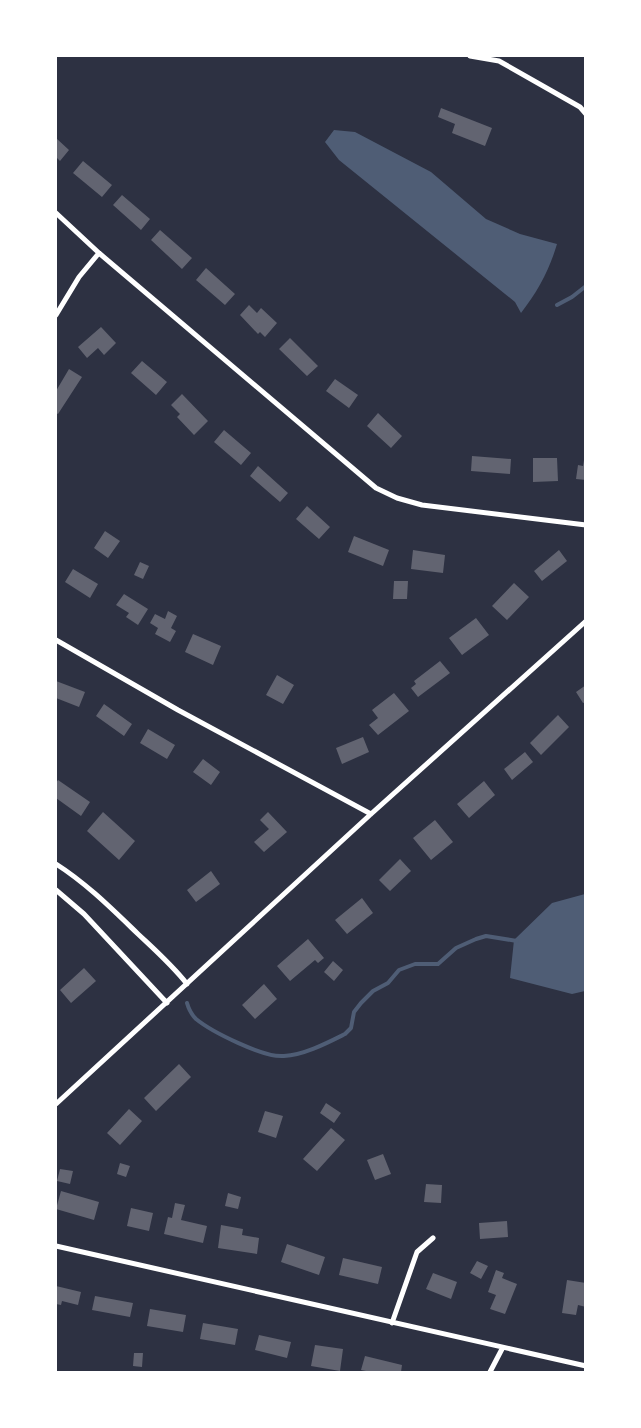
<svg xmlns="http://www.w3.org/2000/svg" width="641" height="1428" font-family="Raleway,sans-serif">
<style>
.water{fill:#4f5d75}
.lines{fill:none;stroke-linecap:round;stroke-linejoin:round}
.stream{stroke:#4f5d75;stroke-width:4}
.building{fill:#626471}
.minor{stroke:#fff;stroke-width:5}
</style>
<rect width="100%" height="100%" fill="#2d3142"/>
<path class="water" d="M334,130L355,132L431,172L486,219L520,234L557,244C549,271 538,291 521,313L515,302L339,160L325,142Z
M585,894V991L572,994L510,978L514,940L552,903Z"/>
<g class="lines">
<path class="stream" d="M557,305L572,297L586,286
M187,1003C189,1010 191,1014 196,1019C212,1032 264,1058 284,1056C304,1055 327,1043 345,1034L351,1028L354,1012L361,1003L373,991L388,983L399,970L415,964H438L456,948L476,939L486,936L517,941"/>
</g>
<path class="building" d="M441,108L492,128L485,146L452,133L455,124L438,117Z
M56,138L69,150L60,161L56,157Z
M83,161L112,185L102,197L73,173Z
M122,195L150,219L141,230L113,205Z
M160,230L192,258L182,269L151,240Z
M206,268L235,294L225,305L196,280Z
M249,305L257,313L261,308L277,323L265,337L260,332L258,334L240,315Z
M101,327L116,343L104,355L98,348L87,358L78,347Z
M290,338L318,366L307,376L279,349Z
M142,361L167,382L156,395L131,373Z
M69,369L82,377L58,414L56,413V391Z
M335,379L358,395L349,408L326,391Z
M182,394L208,421L194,435L177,417L180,414L171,405Z
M378,413L402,436L391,448L367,426Z
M224,430L251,453L241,465L214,442Z
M472,456L511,459L510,474L471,471Z
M533,458H557L558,481L533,482Z
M584,460L586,480L576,479L578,465L583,466Z
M258,466L288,493L280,502L250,476Z
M307,506L330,527L319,539L296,519Z
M105,531L120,541L108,558L94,548Z
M354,536L389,550L383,566L348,552Z
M413,550L445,555L443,573L411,569Z
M559,550L567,561L542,581L534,571Z
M140,562L149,566L143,579L134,575Z
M73,569L98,584L90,598L65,582Z
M394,581H408L407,599H393Z
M514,583L529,597L507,620L492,606Z
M124,594L148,609L138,625L126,617L129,613L116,605Z
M168,611L177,616L171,628L176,631L170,642L155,634L158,628L150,623L155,614L165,619Z
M476,618L489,635L462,655L449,638Z
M193,634L221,646L213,665L185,652Z
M440,661L450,673L418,697L411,688L416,684L414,681Z
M277,675L294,685L283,704L266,695Z
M56,681L85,692L79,707L56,698Z
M586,685V702L583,703L576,692Z
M394,693L409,711L378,735L369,725L378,718L372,710Z
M104,704L132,724L124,736L96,716Z
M558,715L569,727L541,755L530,743Z
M148,729L175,745L167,759L140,743Z
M363,737L369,752L342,764L336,748Z
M525,752L533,762L512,780L504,769Z
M203,759L220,772L211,785L193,772Z
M58,780L90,802L81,816L56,798V783Z
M484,781L495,795L469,818L457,804Z
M103,812L135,841L119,860L87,831Z
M268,812L287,832L264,852L254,842L269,829L260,820Z
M435,820L453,842L431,860L413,838Z
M400,859L411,871L390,891L379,880Z
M211,871L220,884L196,902L187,890Z
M362,898L373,913L347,934L335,920Z
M308,939L324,958L318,963L315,960L290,981L277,966Z
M333,961L343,970L334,981L324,972Z
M84,968L96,981L71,1003L60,990Z
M264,984L277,999L255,1019L242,1005Z
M179,1064L191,1077L156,1111L144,1098Z
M326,1103L341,1113L334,1123L320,1113Z
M129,1109L142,1121L120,1145L107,1133Z
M265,1111L283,1116L276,1138L258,1132Z
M331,1128L345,1140L317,1171L303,1159Z
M383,1154L391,1174L375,1180L367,1160Z
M120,1163L130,1166L126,1177L117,1174Z
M60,1169L73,1171L70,1184L57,1181Z
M426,1184L442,1185L441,1203L424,1202Z
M61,1191L99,1202L94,1220L56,1209Z
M228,1193L241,1197L238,1209L225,1206Z
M175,1203L185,1205L181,1220L207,1226L203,1243L164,1234L168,1217L172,1218Z
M131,1208L153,1213L149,1231L127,1226Z
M507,1221L508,1237L480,1239L479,1223Z
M221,1225L243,1229L242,1235L259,1238L257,1254L218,1248Z
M287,1244L325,1257L319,1275L281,1262Z
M343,1258L382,1267L378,1284L339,1275Z
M477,1261L488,1266L481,1279L470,1273Z
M496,1270L504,1273L502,1278L517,1284L505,1314L490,1309L496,1295L488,1292Z
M433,1273L457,1282L451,1299L426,1289Z
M567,1280L586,1283V1307L578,1305L576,1315L562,1313Z
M56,1286L81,1292L78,1305L62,1301L61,1305L56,1304Z
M95,1296L133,1303L130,1317L92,1310Z
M150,1309L186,1315L183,1332L147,1326Z
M203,1323L238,1329L235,1345L200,1339Z
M259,1335L291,1342L287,1358L255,1350Z
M315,1345L343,1349L340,1371L311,1366Z
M134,1353H143L142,1367L133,1366Z
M365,1356L402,1365L401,1372H371L361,1370Z"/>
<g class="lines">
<path class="minor" d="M470,56L499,61L580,107L586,114
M56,213L99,253L376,488L397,498L422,505L586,525
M56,315L79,277L99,253
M56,640L178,710L371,814
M56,864C86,883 112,909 138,934C155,950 172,965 187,984
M56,890L84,914L167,1003
M56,1104L371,814L586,621
M56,1246L586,1366
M392,1323L417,1252L433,1238
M490,1372L502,1349"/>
</g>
<rect width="641" height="1428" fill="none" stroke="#ffffff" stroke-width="114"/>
</svg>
